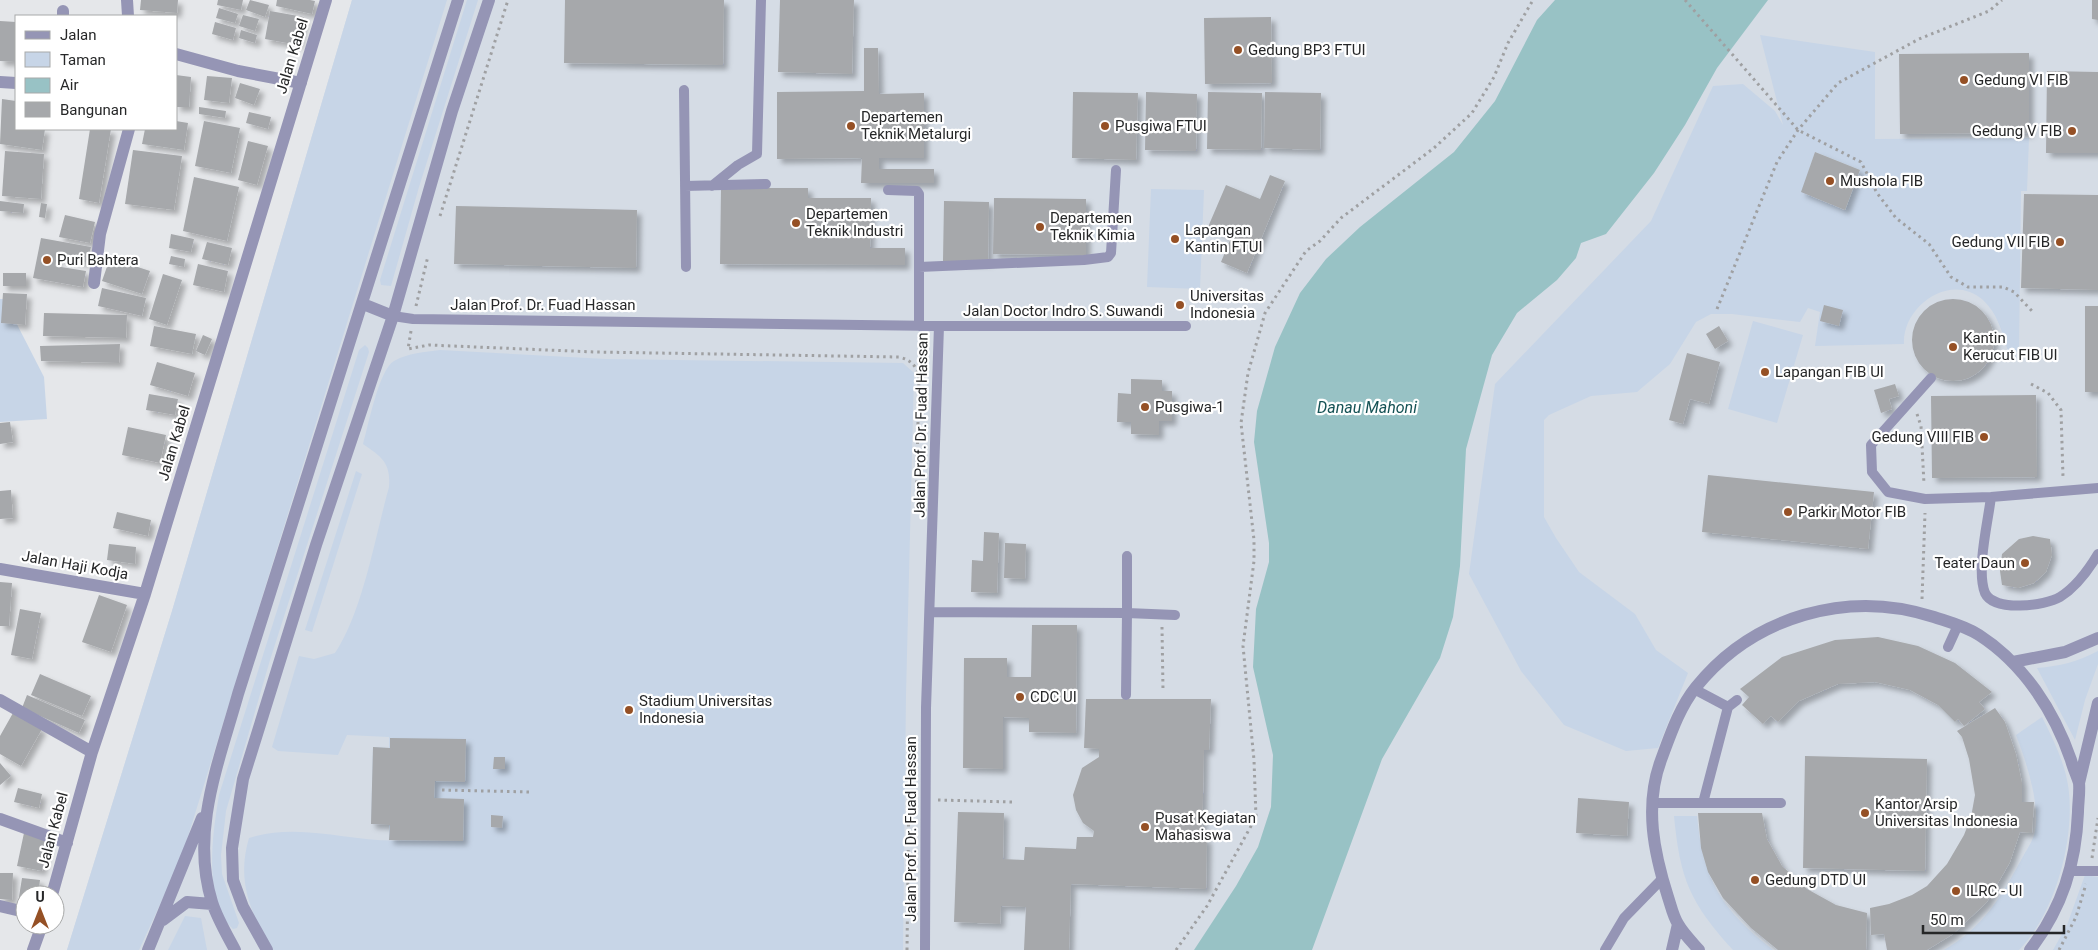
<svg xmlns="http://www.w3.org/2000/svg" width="2098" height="950" font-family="Roboto,sans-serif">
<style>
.built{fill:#d5dce5}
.green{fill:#c7d5e7;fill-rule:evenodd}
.water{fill:#98c2c5}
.building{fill:#a6a8ab;filter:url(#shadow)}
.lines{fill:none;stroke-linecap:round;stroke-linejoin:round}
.path{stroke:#9fa0a2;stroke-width:3;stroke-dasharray:2.5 4;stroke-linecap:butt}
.service{stroke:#9595b5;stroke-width:10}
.minor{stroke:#9595b5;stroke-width:12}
.poi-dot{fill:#955025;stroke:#fff;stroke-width:2}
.labels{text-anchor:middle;stroke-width:4.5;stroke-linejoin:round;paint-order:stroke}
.poi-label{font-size:15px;fill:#262728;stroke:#fff;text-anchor:start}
.street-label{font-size:15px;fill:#262728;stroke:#fff}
.water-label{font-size:16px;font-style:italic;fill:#155255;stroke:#fff}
</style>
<defs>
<filter id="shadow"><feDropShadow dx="4.5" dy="4.5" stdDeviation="2.5" flood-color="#0004"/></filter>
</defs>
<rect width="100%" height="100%" fill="#e5e7ea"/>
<path class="built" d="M352,0H2098V950H67L172,611Z"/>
<path class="green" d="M352,0H447L181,859L139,950H67L172,611Z
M467,0H478L419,187L391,286L381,285L380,280Z
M1760,35L1875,52V139L2029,138L2027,191H2021L2019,352L2008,351C2002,332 1998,314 1983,300C1950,271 1902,307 1904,344L1815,346L1820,312L1808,308L1800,322L1732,314H1711L1696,322L1670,364L1637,392L1591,396L1549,415L1544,420V517L1556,538L1579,572L1635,614L1656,650L1688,673L1658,748L1626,751L1564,725L1521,671L1469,574L1495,384L1651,221L1713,86L1743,84L1775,111L1783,125ZM1815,152L1860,170L1845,210L1806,194L1810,178L1808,173Z
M1151,189L1204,190L1200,289L1147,287Z
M0,299H4L44,377L47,419L0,422Z
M1753,321L1803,335L1777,423L1728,409Z
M365,345L368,348L369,352L270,660L226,811L221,855L222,874L239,923L237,928L233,929C202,900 213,831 219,795L359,350Z
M440,350L606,359L903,363L914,373L906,695L903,950H272C251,913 236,882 249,838C303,821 353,844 407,840H389V825L371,824L373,747L389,748V737L347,735L338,755L278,751L272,747L299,656L314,659L335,653C363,611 375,537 389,487C391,463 382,457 363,444C368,427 379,369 394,361C408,353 425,352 440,350Z
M356,471L362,474L312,632L305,630Z
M2098,651V664L2085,700L2075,740L2037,668C2060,666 2077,662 2098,651Z
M2042,717C2053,739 2064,761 2068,785C2076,836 2056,913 2019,950H1944C1982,928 2000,899 2020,862C2024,854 2031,844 2034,835C2042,808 2026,761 2016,735Z
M1674,816H1697C1703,881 1722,910 1773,950H1733C1690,903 1680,879 1674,816Z
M2085,875L2098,877V950H2053L2067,925Z
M185,916L201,918L207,950H168Z"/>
<path class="water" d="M1555,0H1768L1717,68L1685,125L1654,173L1606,234L1581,243L1576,258L1557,280L1517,313L1492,355L1466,449L1460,566L1453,617L1440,658L1382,759L1312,950H1194L1236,886L1258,847L1271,807L1273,755L1253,667L1256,609L1269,562V543L1254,442L1257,411L1275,347L1300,293L1326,259L1360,227L1454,152L1495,101L1537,20Z"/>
<path class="building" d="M141,0H178L177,13L140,10Z
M218,0H243L241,10L217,5Z
M250,0L269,5L265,17L246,10Z
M277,0H310L315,1L312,14L276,6Z
M565,0H724L723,65L564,63Z
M780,0H854L852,74L778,72Z
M2092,0H2098V20L2092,19Z
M219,8L238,14L235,23L216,18Z
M270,11L304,17L298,45L265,39Z
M243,15L259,19L255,31L239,26Z
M1271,17L1272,83L1205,84L1204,18Z
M0,21L16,22V62L0,61Z
M215,22L236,28L233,40L212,34Z
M241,30L257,35L255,43L239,38Z
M864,48H878L879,94L924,93V158H879V169H934V183H861L862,158L777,159V92L864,91Z
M2029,53V133L1900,134L1899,54Z
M2047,71L2098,72V153H2046Z
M176,75L191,77L189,107H176Z
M207,76L232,78L229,103L204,100Z
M240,83L260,89L254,105L235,98Z
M1073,92L1138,93L1136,160L1072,158Z
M1146,92L1197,94L1196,151L1145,150Z
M1208,92L1262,93L1261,150L1207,149Z
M1265,92L1321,93L1320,150L1264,148Z
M2,99L16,101V129H45L42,150L0,144Z
M199,107L226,111L225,118L199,114Z
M249,112L271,117L268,129L246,123Z
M176,121L188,123L184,150L142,144L145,129H176Z
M204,121L240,128L231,173L195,166Z
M90,129H111L99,203L79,199Z
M248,141L268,146L257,185L238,180Z
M133,150L182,156L174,210L125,204Z
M5,151L44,154L41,199L2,196Z
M1815,152L1860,170L1845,210L1801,192Z
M1270,175L1285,181L1247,273L1221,262L1231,238L1208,227L1226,185L1260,199Z
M194,177L239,187L227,241L183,231Z
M721,188H808V198H871L870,248H905V265L720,264Z
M2024,194L2098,195V290L2021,288Z
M994,198L1086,199V255L993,254Z
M0,201L24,204L23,213L0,211Z
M944,201L989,202L988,262L943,261Z
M41,203L47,204L45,218L39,217Z
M456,206L637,210L636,268L454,264Z
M65,215L95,222L90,243L59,237Z
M171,234L194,239L191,252L169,248Z
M41,238L91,247L87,263L57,257L55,266L86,271L83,287L33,278Z
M207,242L232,248L228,265L202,259Z
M171,256L185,259L184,267L169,264Z
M110,258L150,271L142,294L102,281Z
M198,264L228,271L224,292L193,285Z
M3,273H26V286H3Z
M163,274L182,280L167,325L149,319Z
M102,288L146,298L142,316L98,306Z
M3,293L27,294L25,325L1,323Z
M1912 340a41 41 0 1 1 82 0a41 41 0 1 1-82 0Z
M1824,305L1843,310L1839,326L1820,321Z
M2085,306H2098V392H2085Z
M44,313L127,315L126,338L43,336Z
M154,326L196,334L192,354L150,346Z
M1719,326L1728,341L1715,349L1706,334Z
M203,335L212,339L205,355L196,351Z
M120,344L119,363L41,361L40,346Z
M1687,353L1720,362L1709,404L1690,399L1683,424L1669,420Z
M157,362L195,373L188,396L150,385Z
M1131,379L1162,380V391H1172V421H1159V435L1131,434V422H1117L1118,393L1131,394Z
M1895,384L1899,396L1889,399L1892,409L1881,413L1874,390Z
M149,394L178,399L175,415L146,410Z
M2036,395L2037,477L1932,478L1931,396Z
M10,422L13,442L0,444V423Z
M128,427L166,435L160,463L122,455Z
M1708,475L1874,492L1868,549L1702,532Z
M11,490L13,518L0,519V491Z
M117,512L151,520L148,536L113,528Z
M984,532L999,533L997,593L971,592L972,560L983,561Z
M2033,536L2050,539L2052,555L2046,572L2034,583L2018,588L2002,585L2000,571L2002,554L2019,539Z
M1005,543L1026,544L1025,579L1004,578Z
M109,544L136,547L135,564L107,560Z
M0,582L12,583L9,626H0Z
M99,595L127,605L111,652L82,642Z
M20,609L41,613L32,659L11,655Z
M1032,625H1077L1076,733L1029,732V718L1003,717V769L963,768L964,658H1007V677H1031Z
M1878,637L1918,646L1955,663L1992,692L1979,702L1985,709L1964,726L1958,719L1955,722L1938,705L1910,690L1875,682L1838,684L1799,701L1778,722L1771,716L1763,724L1742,705L1749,697L1740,689L1782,657L1835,640Z
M40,674L91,696L82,716L31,695Z
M27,695L85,720L79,733L22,708Z
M1086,699H1211L1209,750H1204L1202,838H1207L1206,889L1071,884L1069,950H1024L1026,907L1001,906L1000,924L954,922L958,812L1004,813L1003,859L1024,860L1025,847L1076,849L1077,837H1093L1094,831L1083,823L1076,810L1073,795L1082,768L1099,757V749L1084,748Z
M1995,708L2005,722L2016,754L2022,783V802H2034L2032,833L2020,832L2010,862L1987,902L1953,934L1927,950H1887L1884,934L1871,935L1870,908L1889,904L1912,895L1927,886L1947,864L1964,835L1971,817L1975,795L1969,759L1962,737L1957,731Z
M13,713L42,729L21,766L0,754V736Z
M390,738L466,739L465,782L435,781L434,798L464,799L463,841L389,840L390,825L371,824L373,747L390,748Z
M1805,756L1927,759L1925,871L1803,868Z
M494,757H505V769H493Z
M0,763L11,776L0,785Z
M18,788L42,794L39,808L14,802Z
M1578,798L1629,802L1627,836L1576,833Z
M1698,813H1762L1767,839L1782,866L1807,889L1836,905L1867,913L1866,950H1778L1751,928L1723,898L1708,872L1701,848Z
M491,815L503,816L502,828L491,827Z
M24,833L48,838L42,871L17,866Z
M0,873H13L12,900L0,899Z
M22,878L40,880L38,895H25V904L18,903Z"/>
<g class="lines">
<path class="path" d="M1685,0L1798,130L1861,162L1877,193L1896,218L1929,244L1951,277L1968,287H2003L2014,292L2032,311
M440,216L508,0
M416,306L428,256
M1717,309L1777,162L1798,130L1838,83L1919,39L1989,11L2002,0
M411,331L408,349L429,345L595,352L899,357C911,360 916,365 919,377L916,510
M2031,384L2048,393L2061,410L2063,477
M1917,414L1921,426L1924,484
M1922,599L1925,513
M1162,627L1163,690
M442,790L531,792
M938,800L1013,802
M2092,858L2098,818
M907,950L909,784
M1176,950L1207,906L1256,817L1254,760L1243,646L1254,561V540L1241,423L1248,373L1265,313L1306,251L1320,241L1341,218L1434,148L1472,113L1494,77L1508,43L1533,0
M2059,950L2076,917L2086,884"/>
<path class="service" d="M684,90L686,267
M685,186L766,184
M712,186L738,165L757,154L761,0
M888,190L917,191L919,194V326
M919,267L1084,260L1108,257L1111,253L1116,170
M393,316L413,319L939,326L926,708L925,950
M939,326H1186
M1931,378L1871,445L1872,472L1888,492L1925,499L1991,497L2098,488
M1991,497C1988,522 1976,570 1985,593C1994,612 2045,606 2060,597C2076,587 2089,569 2098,554
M930,612L1127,613V556
M1948,647L1958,625
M1694,689L1728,707
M1126,695L1127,613L1175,615
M1653,803H1781
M1703,803L1728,707L1737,700
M2071,871H2098
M1605,950L1624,918L1662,879"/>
<path class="minor" d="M127,0L128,16
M63,11V16
M176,54L238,71L301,83
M0,82L16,83
M94,283L100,234L129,129
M363,304L393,316
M0,569L145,594
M2013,662L2065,652L2098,638
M0,700L92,752
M2079,783L2098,703
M0,819L67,843
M52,895L92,752L145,594L326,0
M0,906L25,912
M163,920L187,902L212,904
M33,950L42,925
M148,950L202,818
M235,950C227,935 217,918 212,902C190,832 219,762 238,694L458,0
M267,950L243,907L233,880L232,848L243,779L316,545L393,316L452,111L489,0
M1672,950L1678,924
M1699,950C1692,942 1683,933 1678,924C1673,916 1671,906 1668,897C1654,853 1644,806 1661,760C1670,736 1679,708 1696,687C1753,616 1848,589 1934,617C1949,622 1965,626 1979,635C2024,664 2054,711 2071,760C2073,768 2077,776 2079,783C2080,792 2078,803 2078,812C2076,864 2062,908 2030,950"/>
</g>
<g class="poi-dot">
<circle cx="1238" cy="50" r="5"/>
<circle cx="1964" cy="80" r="5"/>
<circle cx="851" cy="126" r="5"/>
<circle cx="1105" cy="126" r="5"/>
<circle cx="2072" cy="131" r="5"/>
<circle cx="1830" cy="181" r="5"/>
<circle cx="796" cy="223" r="5"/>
<circle cx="1040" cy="227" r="5"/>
<circle cx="1175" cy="239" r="5"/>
<circle cx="2060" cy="242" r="5"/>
<circle cx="47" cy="260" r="5"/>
<circle cx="1180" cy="305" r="5"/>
<circle cx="1953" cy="347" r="5"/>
<circle cx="1765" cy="372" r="5"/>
<circle cx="1145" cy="407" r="5"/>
<circle cx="1984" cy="437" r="5"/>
<circle cx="1788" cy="512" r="5"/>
<circle cx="2025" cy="563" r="5"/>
<circle cx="1020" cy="697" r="5"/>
<circle cx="629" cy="710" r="5"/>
<circle cx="1865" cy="813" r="5"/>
<circle cx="1145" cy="827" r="5"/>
<circle cx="1755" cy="880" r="5"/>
<circle cx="1956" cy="891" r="5"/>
</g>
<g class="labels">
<g class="poi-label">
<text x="1248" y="55">Gedung BP3 FTUI</text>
<text x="1974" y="85">Gedung VI FIB</text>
<text x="861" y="122">Departemen<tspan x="861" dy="17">Teknik Metalurgi</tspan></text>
<text x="1115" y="131">Pusgiwa FTUI</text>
<text x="2062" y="136" text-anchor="end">Gedung V FIB</text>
<text x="1840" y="186">Mushola FIB</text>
<text x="806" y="219">Departemen<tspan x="806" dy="17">Teknik Industri</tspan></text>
<text x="1050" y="223">Departemen<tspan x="1050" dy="17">Teknik Kimia</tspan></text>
<text x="1185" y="235">Lapangan<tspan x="1185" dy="17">Kantin FTUI</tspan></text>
<text x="2050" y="247" text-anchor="end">Gedung VII FIB</text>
<text x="57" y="265">Puri Bahtera</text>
<text x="1190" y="301">Universitas<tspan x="1190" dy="17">Indonesia</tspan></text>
<text x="1963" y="343">Kantin<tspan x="1963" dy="17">Kerucut FIB UI</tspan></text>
<text x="1775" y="377">Lapangan FIB UI</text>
<text x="1155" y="412">Pusgiwa-1</text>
<text x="1974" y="442" text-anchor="end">Gedung VIII FIB</text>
<text x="1798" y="517">Parkir Motor FIB</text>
<text x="2015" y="568" text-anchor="end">Teater Daun</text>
<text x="1030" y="702">CDC UI</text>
<text x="639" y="706">Stadium Universitas<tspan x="639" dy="17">Indonesia</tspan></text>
<text x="1875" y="809">Kantor Arsip<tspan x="1875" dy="17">Universitas Indonesia</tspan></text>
<text x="1155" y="823">Pusat Kegiatan<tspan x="1155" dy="17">Mahasiswa</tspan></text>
<text x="1765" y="885">Gedung DTD UI</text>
<text x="1966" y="896">ILRC - UI</text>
</g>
<g class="street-label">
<text transform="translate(292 56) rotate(-73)" y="5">Jalan Kabel</text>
<text x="543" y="310">Jalan Prof. Dr. Fuad Hassan</text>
<text x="1063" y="316">Jalan Doctor Indro S. Suwandi</text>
<text transform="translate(921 425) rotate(-89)" y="5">Jalan Prof. Dr. Fuad Hassan</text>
<text transform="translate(174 443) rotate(-73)" y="5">Jalan Kabel</text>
<text transform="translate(75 565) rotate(10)" y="5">Jalan Haji Kodja</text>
<text transform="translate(911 829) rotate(-90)" y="5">Jalan Prof. Dr. Fuad Hassan</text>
<text transform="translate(53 830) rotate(-75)" y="5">Jalan Kabel</text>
</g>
<g class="water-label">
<text x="1367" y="413">Danau Mahoni</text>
</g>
</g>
<rect x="15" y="15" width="162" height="115" fill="#ffffff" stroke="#a8a9a9"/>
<rect x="25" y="31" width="25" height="8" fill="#9595b5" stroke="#a8a9a9"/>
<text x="60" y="40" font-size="15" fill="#262728">Jalan</text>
<rect x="25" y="52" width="25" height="15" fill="#c7d5e7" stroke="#a8a9a9"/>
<text x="60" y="65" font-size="15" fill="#262728">Taman</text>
<rect x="25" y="78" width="25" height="15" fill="#98c2c5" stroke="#a8a9a9"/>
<text x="60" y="90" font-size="15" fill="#262728">Air</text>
<rect x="25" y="102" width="25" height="15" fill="#a6a8ab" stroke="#a8a9a9"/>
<text x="60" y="115" font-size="15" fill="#262728">Bangunan</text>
<g transform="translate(40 910)"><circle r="24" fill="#ffffff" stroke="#a8a9a9"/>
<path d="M0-4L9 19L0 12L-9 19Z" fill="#955025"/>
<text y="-8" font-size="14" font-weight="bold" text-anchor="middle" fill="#262728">U</text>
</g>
<path d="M1923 925v8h141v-8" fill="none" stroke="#262728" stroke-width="2.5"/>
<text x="1930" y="925" font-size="15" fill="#262728" stroke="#ffffff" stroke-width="4" paint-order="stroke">50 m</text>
</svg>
